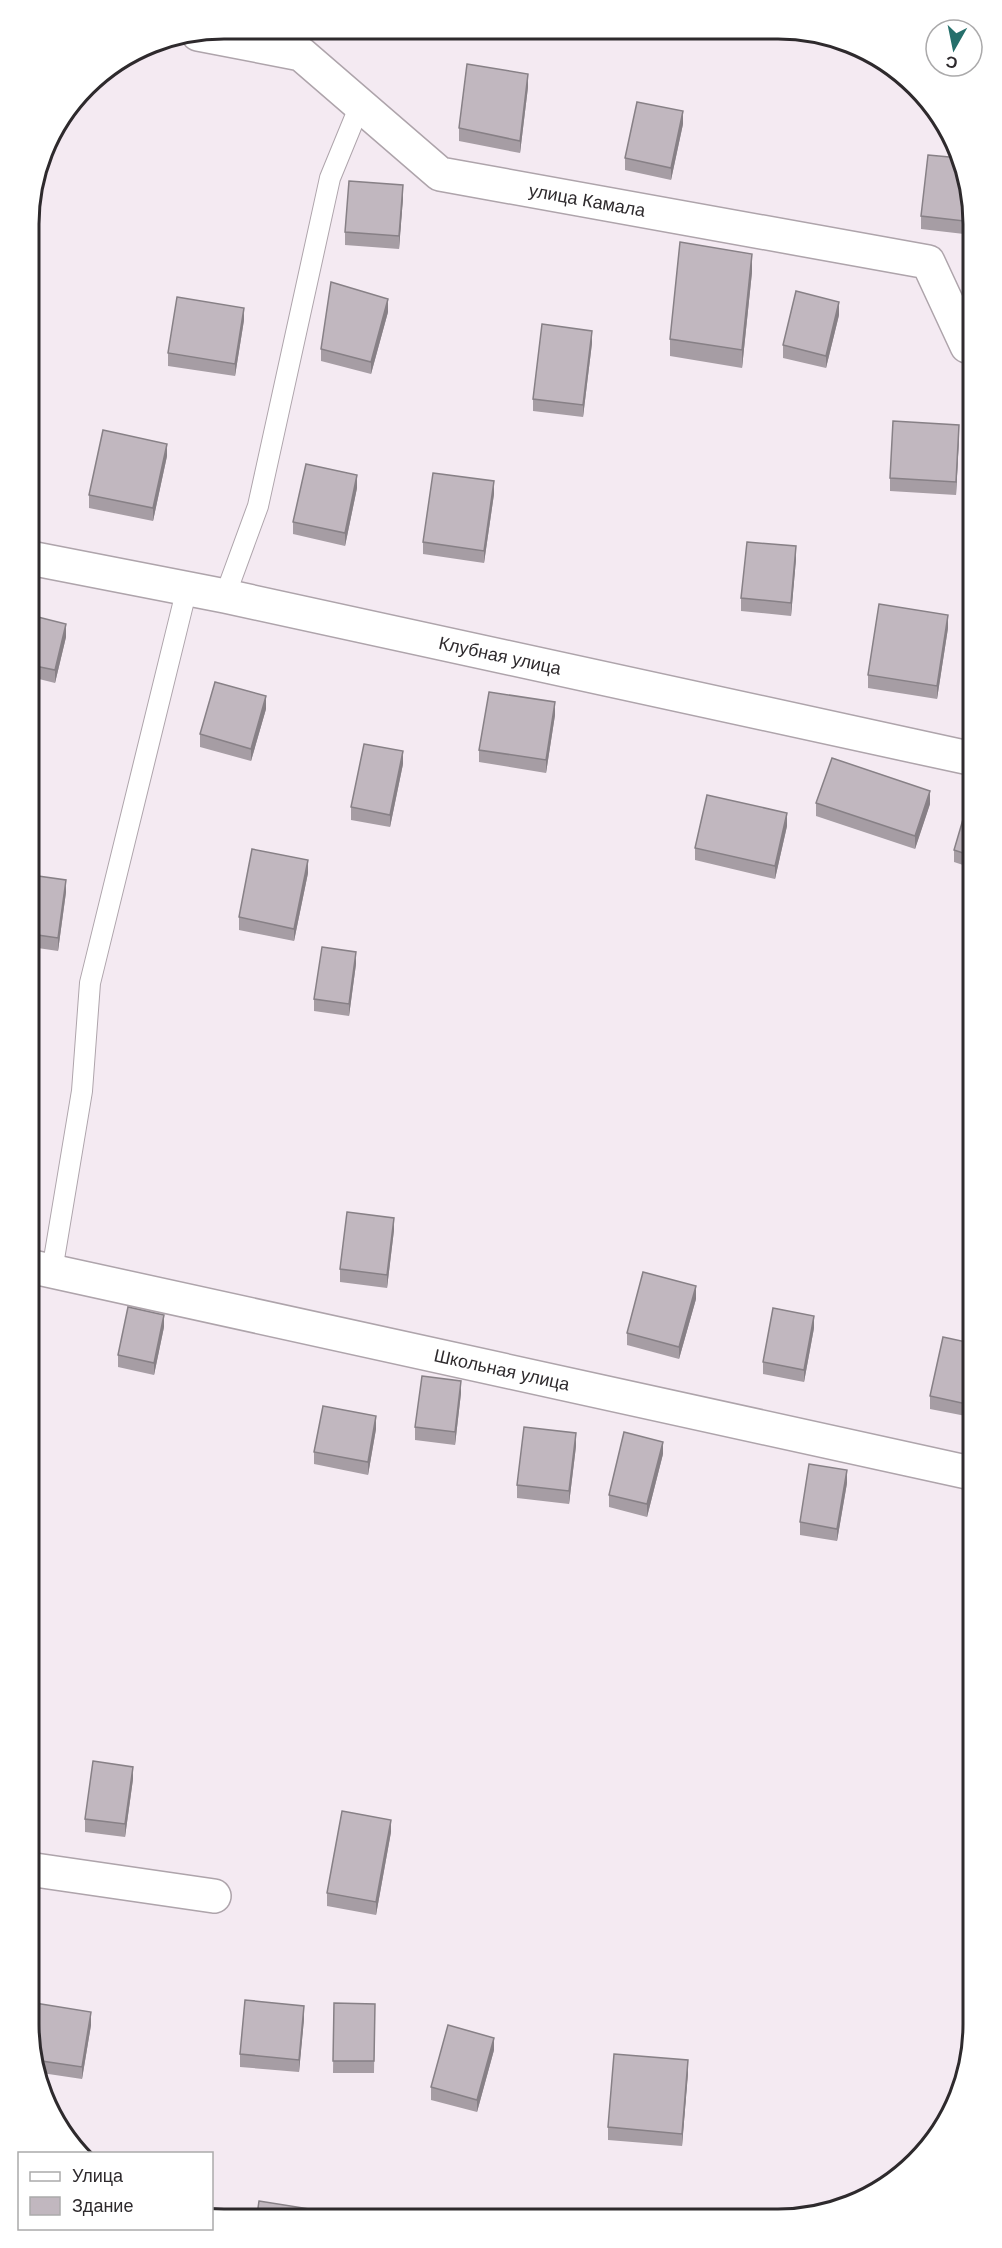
<svg xmlns="http://www.w3.org/2000/svg" width="1002" height="2248" font-family="Arial,sans-serif">
<style>
.lines{fill:none;stroke-linecap:round;stroke-linejoin:round}
.service-casing{stroke:#aea4ab;stroke-width:22}
.minor-casing{stroke:#aea4ab;stroke-width:36}
.service{stroke:#fff;stroke-width:20}
.minor{stroke:#fff;stroke-width:33}
.wall{fill:#a69da4}
.shaded-wall{fill:#878086}
.building{fill:#c1b7bf;stroke:#878086;stroke-width:1.5}
.labels{text-anchor:middle;stroke-width:6;stroke-linejoin:round;paint-order:stroke}
.street-label{font-size:18px;fill:#2e2a2d;stroke:#fff}
.rim{fill:none;stroke:#2e2a2d;stroke-width:3}
</style>
<rect width="100%" height="100%" fill="#f4eaf2"/>
<g class="lines">
<defs>
<path id="service" d="M225,596L258,506L330,178L360,105
M52,1271L82,1091L90,983L187,588"/>
<g id="minor">
<path id="s1" d="M198,34L301,54L440,174L928,262L967,346"/>
<path id="s2" d="M30,558L225,596L969,758"/>
<path id="s3" d="M33,1267L971,1473"/>
<path d="M35,1870L214,1896"/>
</g>
</defs>
<use href="#service" class="service-casing"/>
<use href="#minor" class="minor-casing"/>
<use href="#service" class="service"/>
<use href="#minor" class="minor"/>
</g>
<path class="wall" d="M384,30H440L438,38Z
M528,87L520,153L459,141V128Z
M683,124L671,180L625,170V158Z
M967,173V208L964,234L921,229V216Z
M403,198L399,249L345,245V232Z
M752,272L742,368L670,356V339Z
M388,312L371,374L321,361V349Z
M839,315L826,368L783,358V345Z
M244,320L235,376L168,366V353Z
M592,343L583,417L533,411V399Z
M959,437L956,495L890,491V478Z
M167,456L153,521L89,508V495Z
M357,488L345,546L293,534V522Z
M494,494L484,563L423,554V542Z
M796,559L791,616L741,611V598Z
M30,615L66,637L55,683L31,677Z
M948,628L937,699L868,688V675Z
M266,709L251,761L200,747V734Z
M555,715L546,773L479,762V750Z
M403,764L390,827L351,820V807Z
M969,799V867L954,862V850Z
M816,803L930,804L915,849L816,816Z
M787,826L775,879L695,860V848Z
M308,873L294,941L239,930V917Z
M31,875L66,892L58,951L31,947Z
M356,964L349,1016L314,1011V999Z
M394,1230L387,1288L340,1282V1269Z
M696,1299L679,1359L627,1345V1333Z
M164,1327L154,1375L118,1367V1355Z
M814,1328L804,1382L763,1374V1362Z
M971,1343V1417L930,1409V1396Z
M461,1393L455,1445L415,1440V1427Z
M376,1429L368,1475L314,1464V1452Z
M576,1446L569,1504L517,1498V1485Z
M663,1454L647,1517L609,1507V1495Z
M847,1483L837,1541L800,1535V1522Z
M133,1779L125,1837L85,1832V1819Z
M391,1832L376,1915L327,1906V1893Z
M35,2003L91,2025L82,2079L35,2072Z
M334,2003L375,2004L374,2073H333Z
M304,2019L299,2072L240,2067V2054Z
M494,2050L477,2112L431,2100V2087Z
M688,2073L682,2146L608,2140V2127Z"/>
<path class="shaded-wall" d="M528,74V87L520,153V141Z
M683,111V124L671,180V168Z
M403,185V198L399,249V236Z
M967,196V208L964,234V221Z
M752,254V272L742,368V350Z
M388,299V312L371,374V362Z
M839,302V315L826,368V356Z
M244,308V320L235,376V364Z
M592,331V343L583,417V405Z
M959,425V437L956,495V482Z
M167,444V456L153,521V508Z
M357,475V488L345,546V533Z
M494,481V494L484,563V551Z
M796,546V559L791,616V603Z
M948,615V628L937,699V686Z
M66,624V637L55,683V670Z
M266,696V709L251,761V749Z
M555,702V715L546,773V760Z
M403,751V764L390,827V815Z
M930,791V804L915,849V836Z
M787,813V826L775,879V866Z
M308,860V873L294,941V929Z
M66,880V892L58,951V938Z
M356,952V964L349,1016V1004Z
M394,1218V1230L387,1288V1275Z
M696,1286V1299L679,1359V1347Z
M164,1315V1327L154,1375V1363Z
M814,1316V1328L804,1382V1370Z
M461,1381V1393L455,1445V1432Z
M376,1416V1429L368,1475V1462Z
M576,1433V1446L569,1504V1491Z
M663,1442V1454L647,1517V1504Z
M847,1470V1483L837,1541V1529Z
M133,1767V1779L125,1837V1824Z
M391,1820V1832L376,1915V1902Z
M304,2006V2019L299,2072V2060Z
M91,2012V2025L82,2079V2067Z
M494,2038V2050L477,2112V2100Z
M688,2060V2073L682,2146V2134Z"/>
<path class="building" d="M467,64L528,74L520,141L459,128Z
M637,102L683,111L671,168L625,158Z
M928,155L960,158L967,173V196L964,221L921,216Z
M349,181L403,185L399,236L345,232Z
M680,242L752,254L742,350L670,339Z
M331,282L388,299L371,362L321,349Z
M796,291L839,302L826,356L783,345Z
M177,297L244,308L235,364L168,353Z
M542,324L592,331L583,405L533,399Z
M893,421L959,425L956,482L890,478Z
M103,430L167,444L153,508L89,495Z
M306,464L357,475L345,533L293,522Z
M433,473L494,481L484,551L423,542Z
M747,542L796,546L791,603L741,598Z
M879,604L948,615L937,686L868,675Z
M30,615L66,624L55,670L30,665Z
M215,682L266,696L251,749L200,734Z
M489,692L555,702L546,760L479,750Z
M364,744L403,751L390,815L351,807Z
M832,758L930,791L915,836L816,803Z
M707,795L787,813L775,866L695,848Z
M969,799V855L954,850Z
M252,849L308,860L294,929L239,917Z
M31,875L66,880L58,938L31,934Z
M322,947L356,952L349,1004L314,999Z
M347,1212L394,1218L387,1275L340,1269Z
M643,1272L696,1286L679,1347L627,1333Z
M128,1307L164,1315L154,1363L118,1355Z
M773,1308L814,1316L804,1370L763,1362Z
M943,1337L971,1343V1405L930,1396Z
M422,1376L461,1381L455,1432L415,1427Z
M323,1406L376,1416L368,1462L314,1452Z
M524,1427L576,1433L569,1491L517,1485Z
M624,1432L663,1442L647,1504L609,1495Z
M809,1464L847,1470L837,1529L800,1522Z
M93,1761L133,1767L125,1824L85,1819Z
M342,1811L391,1820L376,1902L327,1893Z
M245,2000L304,2006L299,2060L240,2054Z
M35,2003L91,2012L82,2067L35,2060Z
M334,2003L375,2004L374,2061H333Z
M448,2025L494,2038L477,2100L431,2087Z
M614,2054L688,2060L682,2134L608,2127Z
M259,2201L310,2209L309,2215H257Z"/>
<g class="labels">
<g class="street-label">
<text dy="6" stroke="none"><textPath href="#s1" startOffset="438">улица Камала</textPath></text>
<text dy="6" stroke="none"><textPath href="#s2" startOffset="480">Клубная улица</textPath></text>
<text dy="6" stroke="none"><textPath href="#s3" startOffset="480">Школьная улица</textPath></text>
</g>
</g>
<path d="M0 0H1002V2248H0ZM224 39H778A185 185 0 0 1 963 224V2024A185 185 0 0 1 778 2209H224A185 185 0 0 1 39 2024V224A185 185 0 0 1 224 39Z" fill="#fff" fill-rule="evenodd"/>
<path class="rim" d="M224 39H778A185 185 0 0 1 963 224V2024A185 185 0 0 1 778 2209H224A185 185 0 0 1 39 2024V224A185 185 0 0 1 224 39Z"/>
<rect x="18" y="2152" width="195" height="78" fill="#ffffff" stroke="#abaaab" stroke-width="1.5"/>
<rect x="30" y="2172" width="30" height="9" fill="#ffffff" stroke="#abaaab" stroke-width="1.5"/>
<text x="72" y="2182" font-size="18" fill="#2e2a2d">Улица</text>
<rect x="30" y="2197" width="30" height="18" fill="#c1b7bf" stroke="#abaaab" stroke-width="1.5"/>
<text x="72" y="2212" font-size="18" fill="#2e2a2d">Здание</text>
<g transform="translate(954 48) rotate(189)"><circle r="28" fill="#ffffff" stroke="#abaaab" stroke-width="1.5"/>
<path d="M0-4.5L10 22L0 15L-10 22Z" fill="#256f6b"/>
<text y="-9" font-size="16" font-weight="bold" text-anchor="middle" fill="#2e2a2d">С</text>
</g>
</svg>
